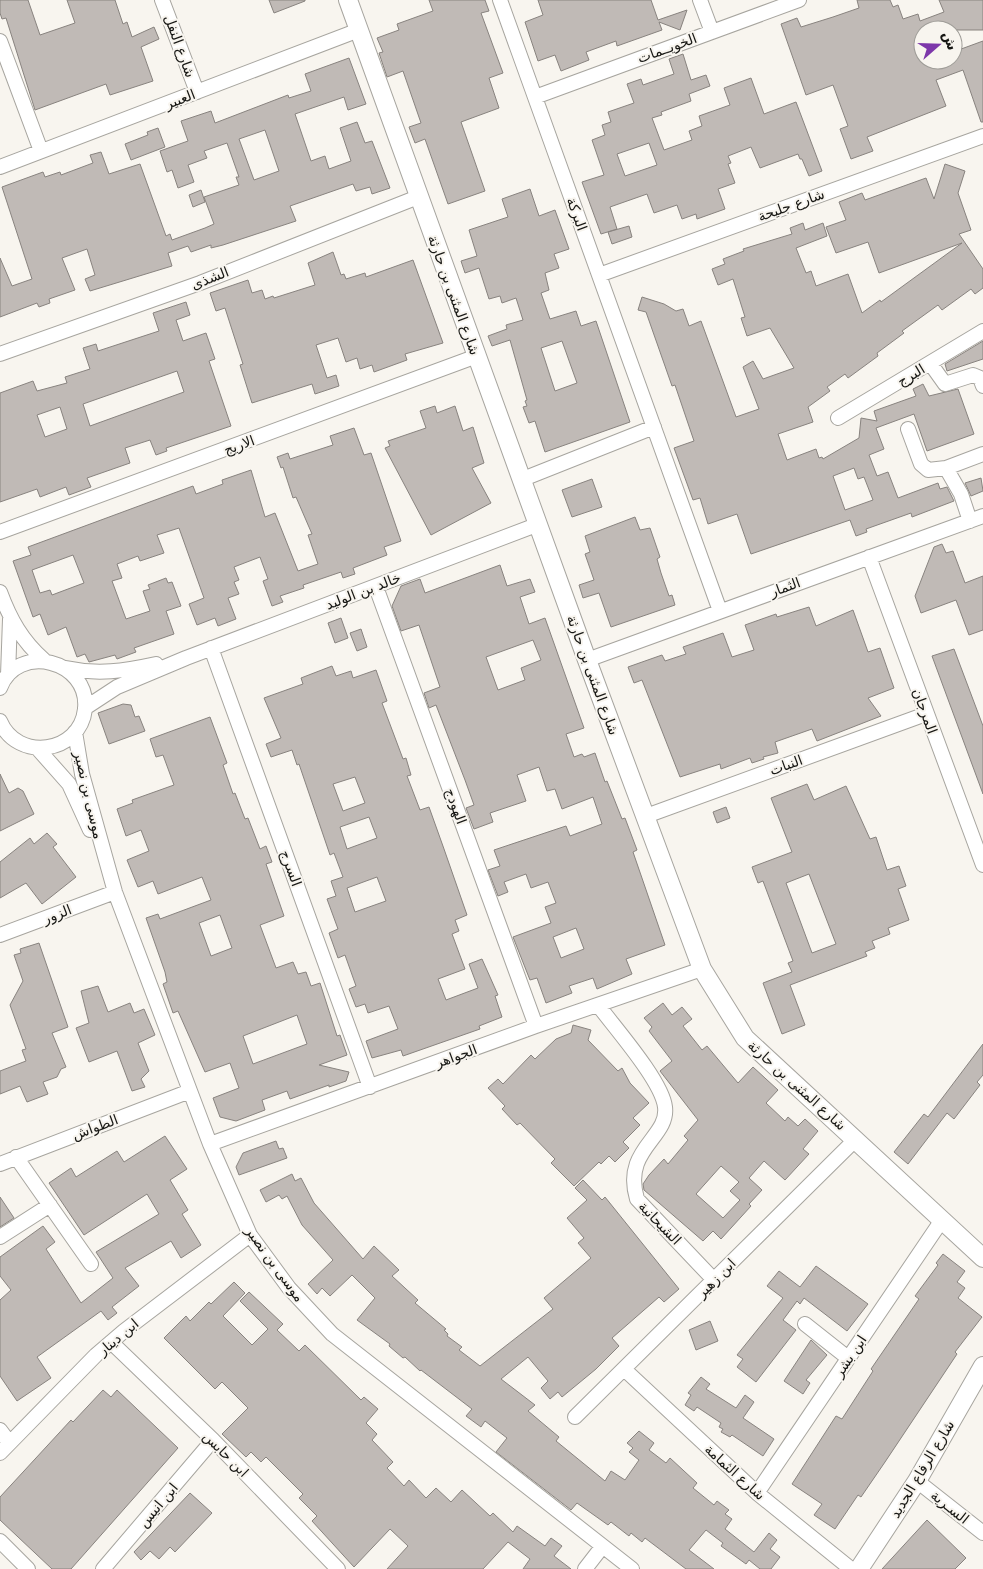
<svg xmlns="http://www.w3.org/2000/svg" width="983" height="1569" font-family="'DejaVu Sans',Cairo,sans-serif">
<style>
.building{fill:#c0bab6;stroke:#88837f;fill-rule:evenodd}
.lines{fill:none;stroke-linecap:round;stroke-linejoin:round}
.minor-casing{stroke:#a7a59f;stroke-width:16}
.tertiary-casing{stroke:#a7a59f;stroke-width:20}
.minor{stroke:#fff;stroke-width:14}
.tertiary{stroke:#fff;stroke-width:18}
.labels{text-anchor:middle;stroke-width:4;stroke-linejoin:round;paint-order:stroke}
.street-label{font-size:14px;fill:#171714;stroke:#f8f5ef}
</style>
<rect width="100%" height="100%" fill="#f8f5ef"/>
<path class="building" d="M0,0H28L40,35L75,23L67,0H115L123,24L127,22L132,37L154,27L159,39L141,47L153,81L110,95L106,84L35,110L6,18L2,19L0,13Z
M269,0H305V1L274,13Z
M429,0H485L489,11L481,13L503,73L489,78L499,108L461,122L485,191L448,204L425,139L415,143L409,127L421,123L403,71L387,77L379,53L383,52L377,38L399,30L397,24L433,11Z
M538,0H651L658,20L687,10L680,30L659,22L662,30L617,46L616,41L586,52L589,60L561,71L555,55L538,61L525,22L543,15Z
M857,0H890L893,7L898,5L903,19L918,14L920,21L944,12L939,0H983V30H923V60H953V52L983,41V122H981L963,70L936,80L946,106L867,137L873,151L851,159L840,129L848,126L833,85L806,95L781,24L797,18L801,27L833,17L859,8Z
M683,54L691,80L706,75L710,86L689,94L691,101L661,112L662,115L652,118L664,150L692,140L689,131L702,126L699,116L730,105L724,88L751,78L764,114L796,102L822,171L809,176L802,159H800L798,154L760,168L751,147L728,156L731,163L728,164L735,183L718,189L725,209L697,219L696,214L682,219L677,205L654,213L647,194L610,207L617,229L601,234L582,182L604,175L592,140L605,135L602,125L611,122L608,112L634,103L627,84L641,79L643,85L674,74L669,59ZM649,143L657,165L625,176L617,154Z
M349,58L366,104L348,110L344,97L295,114L311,161L325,156L329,169L351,161L340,128L357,122L365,143L372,141L390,188L372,194L370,187L356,191L353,184L290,206L296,221L223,245L211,248V245L191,252L188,246L168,253L172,266L90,291L85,279L95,275L87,249L62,258L75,290L49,299L50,303L39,307L37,303L0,317V258L12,286L32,279L2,187L43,172L45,177L60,172L61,175L93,163L90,155L101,152L109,174L140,164L166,236L170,234L172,240L205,228L214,224L204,197L239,185L236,177H239L227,143L204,151L207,158L188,165L194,182L178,188L172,170L167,172L160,151L188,141L181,121L211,111L215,123L288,95L289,98L311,91L305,74ZM265,130L279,171L254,180L239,139Z
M158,128L165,147L131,160L125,144L148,135L147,132Z
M945,164L965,171L958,193L971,230L959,234L983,269V288L975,294L971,289L942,310L938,305L902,331L904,333L877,353L878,356L848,378L845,374L827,387L830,391L808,407L813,422L778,434L787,460L816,449L819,458L822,457L823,459L859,438L861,418L877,421L874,411L916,396L913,389L923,384L929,396L958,389L974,434L927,451L914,414L876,428L884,449L869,455L877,476L888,472L898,498L938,483L940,489L947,487L954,501L912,517L911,513L866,529L867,532L856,536L850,520L751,554L737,514L708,524L700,498L693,500L674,448L694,441L675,385L672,386L646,312L638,310L642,297L664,304L676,311L683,309L689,326L701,321L736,417L759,409L743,367L753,361L763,379L794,368L770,328L747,336L741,318L745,317L733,279L718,285L712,269L725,264L723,259L744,251L743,249L792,234L790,228L803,223L805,230L823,223L827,236L796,248L806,273L811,271L816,286L848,274L862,313L880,300L881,302L962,243L879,273L868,242L836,253L826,227L846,220L839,202L862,193L865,200L926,178L934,199ZM854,468L858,479L864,477L873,500L845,510L833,476Z
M530,189L539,216L555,210L569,249L554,254L559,268L545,273L549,290L541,293L550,319L576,311L581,326L596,321L630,422L545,452L535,421L529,423L523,407L527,406L525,401L527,400L510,340L492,346L488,336L507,329L506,325L523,320L516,298L502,303L500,296L489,299L479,268L465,273L461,261L477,256L469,230L508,217L502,199ZM562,341L577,383L555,391L541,348Z
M201,190L205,202L193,207L189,195Z
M629,226L632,237L612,244L608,232Z
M333,252L341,275L344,274L346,279L365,273L366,277L413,260L443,343L405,354L407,360L374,372L372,365L360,369L357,358L346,362L338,338L316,345L327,378L336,375L339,386L315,394L312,384L252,403L240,365L243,364L225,308L216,311L210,293L248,280L252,293L262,290L265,299L273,296L274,298L315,285L308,263Z
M186,302L190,315L176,320L183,341L206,333L215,359L209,361L231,426L166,448L167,451L156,455L150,440L125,448L130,463L87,478L91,487L69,495L66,487L40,497L37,489L0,502V393L33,381L37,391L67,383L65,377L90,369L83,348L96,344L98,351L159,331L153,313ZM177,371L184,392L90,426L83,404ZM60,407L67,429L45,437L37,415Z
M983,341V359L947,371L945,364Z
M435,406L437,413L455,406L463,431L473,427L484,463L472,468L491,503L431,535L385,448L390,446L388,441L426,428L420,411Z
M354,428L364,455L371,453L401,541L384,547L387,555L353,568L355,574L343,578L341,572L303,585L304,588L280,596L283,602L272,606L263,581L268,579L260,557L234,567L239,580L234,582L239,594L228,598L236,619L218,626L215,618L197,625L189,604L204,598L179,528L157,535L164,553L140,561L138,556L117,564L122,578L112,581L126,619L150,611L143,591L150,589L148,585L166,578L168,583L172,582L181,606L166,611L174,634L134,648L136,652L117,659L115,655L89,662L85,654L77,657L66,627L48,635L40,614L33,617L13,561L31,555L28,547L193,486L196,494L223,484L222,480L251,470L265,517L275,513L298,571L318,564L308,535L312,534L296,497L293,498L283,467L281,468L277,457L288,453L290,459L333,445L330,436ZM73,555L84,583L52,595L50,590L40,593L32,570Z
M981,478L983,491L971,496L965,483Z
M592,479L602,507L572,517L562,490Z
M635,517L640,530L650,528L660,557L657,559L661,573L669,596L672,595L675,605L611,627L599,593L583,598L579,585L594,580L585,554L590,552L585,536Z
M942,544L946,553L953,551L965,583L983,576V630L969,635L956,600L921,613L915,596L934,547Z
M500,565L507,586L530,579L535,592L520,597L529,624L545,618L584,728L566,734L574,757L582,754L584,757L595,753L605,782L607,781L622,819L625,818L637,850L633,852L665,945L626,959L632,974L597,989L593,978L569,986L572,993L546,1003L537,978L530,980L513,937L551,923L545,907L556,903L548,882L531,888L526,874L504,882L508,892L498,896L488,870L500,866L494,850L566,826L570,836L602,824L593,797L562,809L555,789L547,791L539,767L517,775L526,801L490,813L493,822L474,829L466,808L474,805L465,780L436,705L429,708L424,693L440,687L419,625L401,631L392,606L401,586L420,579L425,593ZM533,640L541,660L521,668L525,680L498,690L486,657ZM576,928L584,949L561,958L553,937Z
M809,607L816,626L853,610L868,652L880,648L894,688L868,698L881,716L817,741L812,729L775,742L778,753L763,757L764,759L752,763L750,758L721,769L720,764L680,777L642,680L634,683L628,667L662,655L665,661L686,654L683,647L723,633L732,657L754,650L745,625L776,614L777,617Z
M341,618L348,638L335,643L328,623Z
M361,629L367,647L357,651L350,633Z
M954,649L983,726V794L932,656Z
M332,666L336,676L351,671L353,678L376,670L387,701L382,703L403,759L406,758L411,775L407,776L420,810L429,807L444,849L467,915L455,920L459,931L452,934L465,969L438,979L446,1000L478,988L469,964L482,959L498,995L495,996L502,1017L479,1026L480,1029L403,1056L401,1050L372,1058L366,1041L398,1029L389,1006L368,1013L365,1004L356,1007L349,989L356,986L345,955L338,958L329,933L338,929L327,899L336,896L331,881L343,877L334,853L330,855L299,764L297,765L292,750L271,757L266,744L281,738L264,698L303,684L301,678ZM355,777L365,803L343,811L333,784ZM369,817L377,838L347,849L340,827ZM377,877L386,901L355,912L347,888Z
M123,704L131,705L135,717L139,716L145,731L109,744L98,713Z
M210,717L227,763L223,765L233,794L235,793L245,819L248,818L260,849L266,846L272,862L266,864L284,916L260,925L276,968L293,962L298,974L306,972L311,986L320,983L337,1036L340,1035L347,1055L319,1065L349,1072L346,1081L329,1087V1085L290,1099L287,1091L262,1100L265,1110L236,1121L220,1117L213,1098L239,1088L230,1063L205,1072L178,1011L173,1013L163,984L167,982L165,972L146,918L158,914L160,919L211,900L202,877L158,894L153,881L138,887L127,860L149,851L141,830L126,836L117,809L133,803L132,800L174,785L163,755L156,757L150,739ZM220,915L232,948L211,956L199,923ZM297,1015L307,1044L253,1064L243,1036Z
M0,774L9,793L18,788L23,791L34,814L0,831Z
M807,784L814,800L846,786L870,839L876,837L887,870L899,866L906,886L898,889L909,920L888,928L890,934L872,941L875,948L865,952L867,956L790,985L805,1025L782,1034L763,983L792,972L788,963L793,961L763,881L758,883L752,867L792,852L771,798ZM809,874L836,944L812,953L786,883Z
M726,807L730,818L717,823L713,812Z
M47,833L57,844L53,847L76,877L42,904L26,883L0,898V862L30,838L34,844Z
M39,943L68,1027L52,1033L66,1067L61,1069L57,1077L43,1082L48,1094L27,1102L20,1086L0,1094V1071L26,1061L22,1050L26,1049L10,1005L23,981L14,955L21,953L20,949Z
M98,986L108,1012L130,1003L134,1013L144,1009L155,1035L138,1043L149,1071L141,1079L145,1087L132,1091L117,1051L89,1062L76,1028L89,1023L81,991Z
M663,1003L672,1015L682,1007L692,1019L683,1026L702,1050L707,1046L738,1083L753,1067L778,1090L766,1103L785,1121L788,1117L798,1126L805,1119L818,1131L803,1149L809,1154L785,1180L764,1161L749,1178L762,1190L749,1204L751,1206L721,1239L713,1231L703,1241L644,1190L643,1184L649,1175L664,1159L668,1164L688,1140L684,1136L698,1120L660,1071L672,1061L649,1031L652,1027L644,1018ZM721,1166L739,1182L730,1191L740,1200L723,1218L696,1194Z
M573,1025L591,1030L588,1040L618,1071L622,1068L630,1083L649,1103L633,1118L640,1125L623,1142L629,1148L615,1162L609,1156L601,1164L599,1162L574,1186L551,1163L555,1159L520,1123L517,1125L502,1109L505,1106L488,1088L498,1079L503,1084L531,1055L535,1059L556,1039L571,1033Z
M983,1044V1075L977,1082L980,1085L954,1119L947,1113L908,1164L894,1152L924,1114L928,1117Z
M165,1136L187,1169L170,1180L188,1210L182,1214L201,1245L181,1258L171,1241L125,1268L139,1286L112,1307L117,1313L108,1320L101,1311L37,1357L51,1378L17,1401L0,1376V1300L11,1290L0,1276V1257L43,1226L55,1242L46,1249L81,1303L113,1278L96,1252L159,1214L147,1194L84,1235L49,1183L71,1168L76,1177L117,1151L124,1162Z
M276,1141L279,1149L283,1148L287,1158L239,1175L236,1167L243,1153Z
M292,1174L295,1181L301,1178L314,1203L363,1259L374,1246L399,1270L392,1276L418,1300L415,1303L446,1329L444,1330L448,1334L447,1336L462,1347L459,1350L480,1366L553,1309L544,1298L591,1258L578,1243L584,1238L567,1218L587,1200L575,1188L583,1180L602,1200L605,1197L679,1289L664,1302L659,1297L612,1338L619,1346L596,1369L562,1397L558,1392L550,1399L541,1388L548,1381L528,1357L501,1379L535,1405L528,1411L559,1437L556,1441L605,1481L611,1471L625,1480L639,1460L629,1452L633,1448L627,1443L639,1431L654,1443L649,1450L666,1463L670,1458L697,1483L693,1488L714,1505L717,1501L729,1510L725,1514L732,1519L725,1529L754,1552L769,1533L777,1540L770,1549L780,1557L771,1569H760L749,1560L746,1564L721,1546L723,1543L706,1530L689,1550L714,1569H686L645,1538L642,1542L631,1533L629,1536L611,1522L608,1525L577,1503L571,1510L496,1452L507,1438L485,1421L481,1427L466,1416L472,1409L421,1370L420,1371L405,1357L403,1358L389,1346L390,1344L357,1320L375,1298L352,1275L330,1296L322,1288L317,1294L308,1284L333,1260L302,1225L287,1196L282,1199L279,1195L266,1202L260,1190Z
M0,1197L14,1218L0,1227Z
M943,1254L965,1271L957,1282L965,1288L958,1298L982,1317L955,1352L957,1354L885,1462L861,1497L858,1495L835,1529L814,1515L822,1504L792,1484L836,1416L842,1419L873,1371L871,1369L919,1299L915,1296L938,1265L936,1263Z
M816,1266L868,1304L847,1331L804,1298L800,1304L797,1301L783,1320L796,1330L756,1382L737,1367L743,1359L737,1355L783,1298L767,1286L779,1271L800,1287Z
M234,1282L245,1293L223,1316L252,1345L268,1329L240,1301L249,1292L283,1324L277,1330L299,1351L305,1345L361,1400L364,1397L378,1409L366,1423L377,1434L372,1440L393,1462L387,1468L404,1486L409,1480L426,1498L436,1488L451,1502L462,1490L490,1516L493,1513L513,1532L517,1526L545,1546L551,1538L562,1546L554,1556L571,1569H523L530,1559L508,1542L483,1569H387L408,1546L390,1529L354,1567L312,1521L317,1516L299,1498L303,1494L266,1457L261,1462L251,1452L246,1457L222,1434L248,1408L222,1382L215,1389L164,1338L186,1316L190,1321L209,1302L211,1304Z
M710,1321L718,1341L696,1350L689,1330Z
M811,1340L827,1355L806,1380L810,1383L803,1394L784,1381Z
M701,1377L710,1384L706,1389L736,1408L745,1395L754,1402L743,1418L774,1439L763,1456L732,1435L730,1437L721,1432L723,1429L719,1427L721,1423L697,1407L694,1411L685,1405L691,1395L688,1393Z
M103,1390L111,1397L117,1390L178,1448L71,1569H52L0,1520V1497L71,1420L73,1422Z
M190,1493L212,1513L175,1552L170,1547L159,1559L150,1551L141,1560L134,1552Z
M927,1520L966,1558L955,1569H882Z"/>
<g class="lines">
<defs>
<path id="minor" d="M162,0L197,92
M500,0L720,611
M700,0L712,32
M0,41L41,151
M535,97L799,0
M0,167L359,30
M599,275L983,136
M0,354L200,283L418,197
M930,363L945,384L973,375L980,378L983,386
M838,418L983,331
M908,429L921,464L928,470L946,468L983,454
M946,468L961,494L970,521
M523,479L654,427
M0,532L477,356
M869,557L983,865
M376,587L536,1026
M0,592C10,619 22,641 44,660
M211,648L370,1087
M587,660L983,516
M66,668C98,675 124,671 156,664
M8,675L10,619
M0,688C17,642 90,660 85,709C80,754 17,762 0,721
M85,708L117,687L186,658L539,524
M75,732L82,774L115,892L210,1144L250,1235L289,1288L332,1334L632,1569
M38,749L69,784L90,830
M646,816L926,714
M0,935L115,892
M598,1005C615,1028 662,1081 665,1107C669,1138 622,1149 637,1199L714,1280
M210,1144L536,1026L702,969
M16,1157L91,1264
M0,1164L190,1091
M0,1237L50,1205
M805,1324L848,1358
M111,1342L213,1440L338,1569
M624,1369L757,1493L851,1569
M575,1417L856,1139
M0,1430L9,1442
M0,1453L96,1355L124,1331L250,1235
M917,1481L983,1533
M757,1493L942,1220
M0,1541L28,1569
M103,1569L213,1440
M585,1569L602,1547"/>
<path id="tertiary" d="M348,0L587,660L702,969L745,1038L983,1258
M859,1569L917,1481L983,1366"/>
</defs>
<use href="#minor" class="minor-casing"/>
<use href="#tertiary" class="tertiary-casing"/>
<use href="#minor" class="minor"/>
<use href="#tertiary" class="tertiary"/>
</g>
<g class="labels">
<g class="street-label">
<text transform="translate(180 46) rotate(70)" y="5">شارع النفل</text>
<text transform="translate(667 48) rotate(-20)" y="5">الخويــمات</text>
<text transform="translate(180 99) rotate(-21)" y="5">العبير</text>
<text transform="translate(791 205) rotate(-20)" y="5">شارع جليحة</text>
<text transform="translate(577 214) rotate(70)" y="5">البركة</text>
<text transform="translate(210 278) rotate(-21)" y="5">الشذى</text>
<text transform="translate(454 295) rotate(70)" y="5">شارع المثنى بن حارثة</text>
<text transform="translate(911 375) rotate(-31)" y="5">البرج</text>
<text transform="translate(239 445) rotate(-20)" y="5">الاريج</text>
<text transform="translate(785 587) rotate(-20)" y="5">الثمار</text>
<text transform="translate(363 591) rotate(-21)" y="5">خالد بن الوليد</text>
<text transform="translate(593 675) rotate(70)" y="5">شارع المثنى بن حارثة</text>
<text transform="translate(925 711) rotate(70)" y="5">المرجان</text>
<text transform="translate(786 765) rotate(-20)" y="5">النبات</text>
<text transform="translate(89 795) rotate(77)" y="5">موسى بن نصير</text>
<text transform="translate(456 806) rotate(70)" y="5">الهودج</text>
<text transform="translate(291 868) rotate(70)" y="5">السرج</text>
<text transform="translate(57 914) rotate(-21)" y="5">الزور</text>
<text transform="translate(456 1056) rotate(-20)" y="5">الجواهر</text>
<text transform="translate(797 1085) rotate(42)" y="5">شارع المثنى بن حارثة</text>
<text transform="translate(95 1127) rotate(-20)" y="5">الطواش</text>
<text transform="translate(660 1223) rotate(46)" y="5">الشيحانية</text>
<text transform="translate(275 1264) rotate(54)" y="5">موسى بن نصير</text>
<text transform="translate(716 1278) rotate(-45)" y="5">ابن زهير</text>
<text transform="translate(118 1337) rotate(-40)" y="5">ابن دينار</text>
<text transform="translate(850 1356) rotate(-56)" y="5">ابن بشر</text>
<text transform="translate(226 1454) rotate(45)" y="5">ابن حابس</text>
<text transform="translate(922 1469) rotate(-59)" y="5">شارع الرفاع الجديد</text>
<text transform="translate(735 1472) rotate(42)" y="5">شارع الثمامة</text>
<text transform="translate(158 1505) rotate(-50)" y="5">ابن انيس</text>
<text transform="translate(950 1507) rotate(39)" y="5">السـرية</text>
</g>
</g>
<g transform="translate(938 45) rotate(70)"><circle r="24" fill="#f8f5ef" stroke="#9e9c97"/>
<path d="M0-4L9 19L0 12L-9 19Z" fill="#7d37aa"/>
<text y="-8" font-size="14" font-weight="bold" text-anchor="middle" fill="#171714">ش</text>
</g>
</svg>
